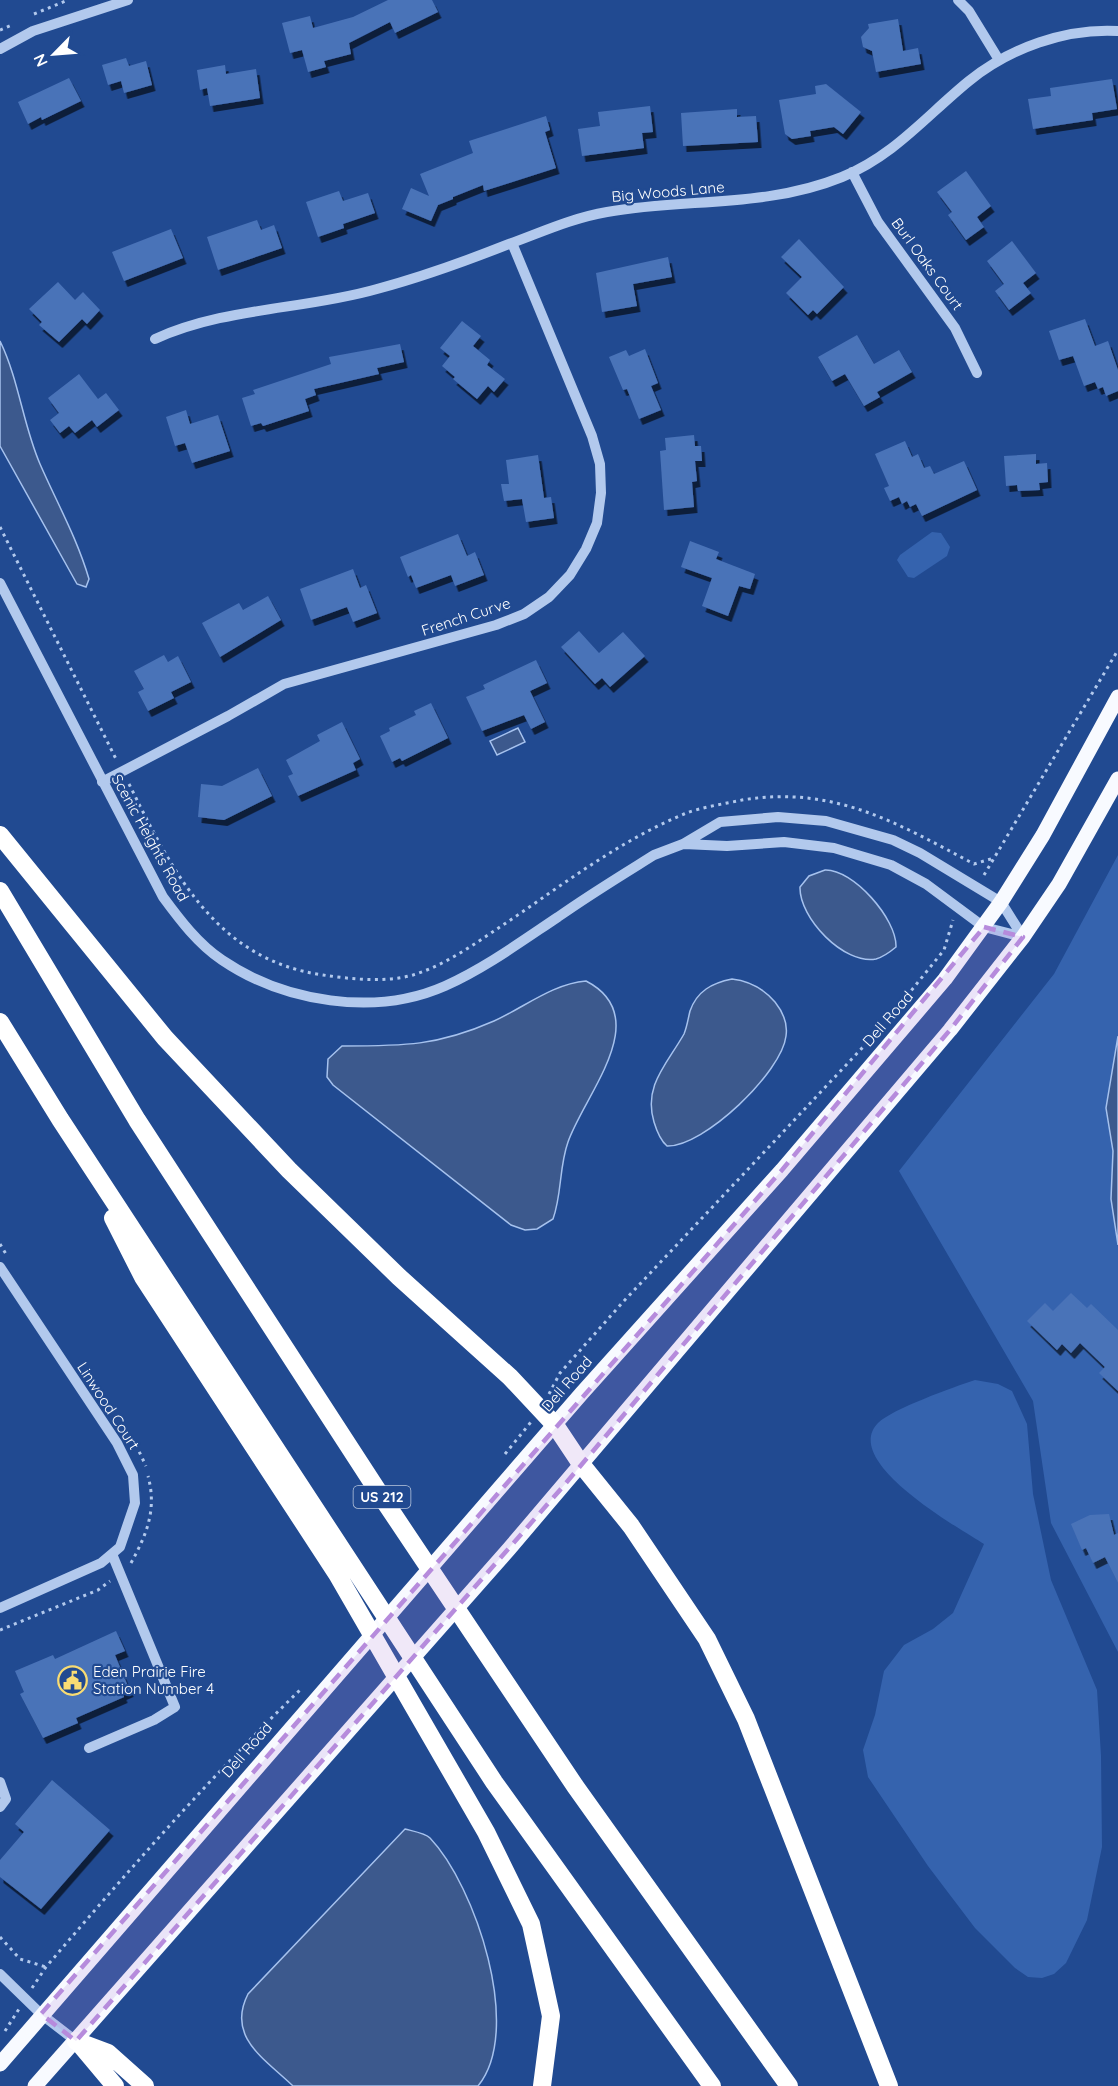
<svg xmlns="http://www.w3.org/2000/svg" width="1118" height="2086" font-family="Quicksand,sans-serif">
<style>
.green{fill:#3563ae}
.water{fill:#3c598d;stroke:#a6c2ee;stroke-width:1.5}
.building{fill:#4a73b8;filter:url(#shadow)}
.lines{fill:none;stroke-linecap:round;stroke-linejoin:round}
.path{stroke:#b2c9ed;stroke-width:3;stroke-dasharray:3 4.5;stroke-linecap:butt}
.minor{stroke:#b2c9ed;stroke-width:10}
.major{stroke:#f8faff;stroke-width:15}
.highway{stroke:#fff;stroke-width:18}
.marked{fill:#b68bdc;fill-opacity:0.2;stroke:#b68bdc;stroke-width:4.5;stroke-dasharray:12 8;stroke-linejoin:round}
.labels{text-anchor:middle;stroke-width:4.5;stroke-linejoin:round;paint-order:stroke}
.shield{fill:#214a91;stroke:#bcc9de;stroke-width:1.5}
.shield-label{font-size:14px;font-weight:bold;fill:#fff}
.street-label{font-size:15px;fill:#fff;stroke:#214a91}
.poi-label{font-size:15px;fill:#fff;stroke:#214a91;text-anchor:start}
</style>
<defs>
<filter id="shadow"><feDropShadow dx="3.5" dy="6" stdDeviation="0" flood-color="#0009"/></filter>
</defs>
<rect width="100%" height="100%" fill="#214a91"/>
<path class="green" d="M932,532L941,533L950,547L947,556L914,578L908,577L897,560L900,555Z
M1118,855V1652L1051,1523L1033,1401L899,1171L1054,974Z
M975,1380L998,1384L1012,1391L1027,1424L1033,1494L1051,1580L1097,1690L1101,1756L1102,1847L1087,1920L1066,1963L1054,1974L1042,1978L1028,1977L1015,1968L975,1928L928,1866L868,1777L863,1750L875,1715L884,1671L904,1645L933,1629L953,1613L984,1544C961,1529 840,1462 878,1423C892,1409 954,1387 975,1380Z"/>
<path class="water" d="M0,341C19,380 23,425 40,464C57,503 77,538 89,579L86,587L77,584L0,446Z
M518,728L525,742L497,755L490,741Z
M825,870C853,869 897,919 896,947C890,952 883,957 876,959C844,965 799,918 800,887L809,876Z
M732,979C749,981 764,989 775,1002C783,1012 788,1023 786,1036C782,1072 704,1147 667,1146C660,1140 657,1132 654,1122C643,1086 667,1064 684,1034C687,1027 688,1019 690,1011C697,991 712,983 732,979Z
M586,981C656,1017 584,1095 568,1142C559,1167 562,1194 553,1219L537,1229L525,1230L511,1225L333,1085L327,1077L328,1059L342,1046C404,1046 437,1046 494,1021C525,1007 552,984 586,981Z
M1118,1036V1245L1111,1199L1113,1151L1106,1108Z
M405,1829C412,1831 425,1833 430,1838C475,1885 524,2030 478,2086H293C265,2059 226,2037 248,1994Z"/>
<path class="building" d="M388,0H432L438,12L395,33L390,22L349,43L351,54L324,61L326,67L308,72L302,50L290,53L282,23L310,16L313,28L353,17Z
M898,19L903,51L918,48L921,64L876,72L872,51L863,47L861,37L869,28L868,24Z
M126,58L129,66L146,61L152,85L124,93L121,81L108,85L102,65Z
M225,65L226,74L256,69L260,98L210,106L207,88L200,90L197,70Z
M69,78L81,101L42,120L41,117L28,124L18,102Z
M1112,79L1117,109L1092,113L1093,120L1033,129L1028,99L1051,96L1050,88Z
M826,84L861,112L843,134L834,127L810,131L811,136L792,139L785,134L779,100L816,94L815,86Z
M650,106L653,132L642,133L644,148L582,156L578,129L600,126L598,112Z
M737,109V117L756,116L758,142L683,146L681,113Z
M546,116L550,130L545,132L556,168L484,191L483,185L453,197V199L438,205L431,221L402,209L411,188L429,196L420,174L473,153L469,141Z
M966,171L991,206L977,217L984,227L966,240L948,215L952,212L937,192Z
M339,191L343,201L368,193L375,213L343,224L344,228L318,237L306,202Z
M257,220L261,230L274,225L282,248L218,270L207,237Z
M171,229L183,258L124,281L112,252Z
M799,239L844,287L817,314L813,310L808,315L786,293L802,277L781,257Z
M1012,241L1036,273L1023,283L1031,293L1009,310L995,291L1004,284L987,261Z
M668,257L672,277L633,284L637,306L602,312L596,273Z
M58,282L75,300L83,292L100,310L87,324L82,319L59,342L39,325L42,322L29,309Z
M1085,319L1095,346L1108,341L1118,370V391L1106,396L1103,387L1098,389L1095,382L1084,386L1073,356L1059,360L1049,331Z
M462,321L481,336L473,346L490,360L487,365L505,379L494,392L488,386L477,399L453,379L455,377L442,366L450,356L440,348Z
M857,335L874,364L899,350L912,372L877,392L880,397L864,406L845,374L832,381L818,357Z
M400,344L404,362L377,368L379,374L314,389L316,395L305,399L309,411L263,426L261,423L251,426L242,398L255,394L253,390L331,364L329,357Z
M645,349L658,383L651,386L661,410L639,419L627,389L623,390L609,357L626,350L629,356Z
M79,374L98,399L106,393L119,410L97,427L92,420L75,433L69,426L60,433L50,420L59,413L48,398Z
M186,410L190,424L218,415L230,451L192,463L185,443L175,446L166,417Z
M694,435L695,446H701L702,461H695L697,481L692,482L694,507L664,510L660,451L666,450L665,438Z
M905,441L912,457L918,454L924,468L930,466L934,474L964,461L977,490L922,516L916,504L910,507L907,501L902,504L899,497L890,501L884,488L889,486L875,454Z
M1036,454V464L1047,463L1048,482L1039,483L1040,490L1018,491L1017,485L1006,486L1004,456Z
M538,455L544,498L551,497L554,518L526,522L522,499L504,501L501,484H509L506,460Z
M458,534L467,556L475,552L484,575L455,586L451,575L416,588L411,575L408,577L400,557Z
M690,541L719,552L716,559L755,574L750,589L739,586L728,616L702,606L712,578L681,567Z
M353,569L360,588L366,585L377,613L353,622L347,607L311,620L300,589Z
M268,596L281,620L220,657L202,623L239,603L243,610Z
M579,631L599,653L623,632L645,656L610,687L602,678L595,684L561,647Z
M164,655L168,662L178,656L191,682L171,692L174,698L148,711L138,692L144,689L134,671Z
M536,660L547,683L530,691L545,722L531,729L524,715L482,731L466,697L485,689L483,685Z
M431,703L448,738L402,761L400,758L392,762L380,736L390,731L389,728L416,715L414,711Z
M342,722L360,759L353,763L356,770L298,796L288,776L293,774L286,760L320,741L317,735Z
M258,768L272,796L224,820L198,817L201,784L222,786Z
M1071,1293L1087,1308L1091,1304L1118,1330V1391L1099,1373L1105,1367L1080,1343L1071,1353L1062,1344L1057,1350L1027,1321L1045,1303L1053,1311Z
M1109,1514L1114,1535L1118,1533V1583L1105,1557L1093,1563L1086,1548L1082,1550L1071,1524L1090,1515Z
M116,1631L125,1651L115,1655L130,1691L123,1694L124,1697L76,1718L78,1723L43,1738L20,1694L24,1692L15,1671L53,1655L55,1659Z
M52,1780L110,1830L41,1909L0,1877V1860L24,1832L15,1824Z"/>
<g class="lines">
<path class="path" d="M34,14L68,0
M0,30L12,25
M0,527L116,759
M129,784C172,870 215,960 323,975C351,979 384,983 413,975C445,965 473,945 500,927C560,887 617,842 684,814C701,807 724,804 742,800C834,785 897,823 974,864L994,858
M984,875L1118,650
M902,1002L944,950L953,920
M0,1244L6,1254
M549,1394L560,1373L623,1302L864,1046
M136,1445L146,1466
M505,1454L531,1422
M131,1563C147,1534 157,1509 148,1476
M0,1630L98,1590L110,1581
M0,1937L20,1959L46,1967
M32,1988L46,1967C128,1871 211,1776 302,1688
M5,2031L19,2009"/>
<path class="minor" d="M958,0L969,11L999,60
M0,49L33,31L128,0
M852,172L878,222L955,328L977,373
M155,339C225,307 304,310 377,289C422,277 466,261 509,244C542,232 572,218 607,212C686,198 766,208 842,177C894,156 927,115 969,81C1010,48 1065,28 1118,31
M0,583L163,897C180,920 198,944 222,960C284,1002 375,1017 445,986C485,968 522,941 558,917C589,895 622,875 654,855L683,844L720,822L778,817L826,821L893,840L920,853L1001,902L1023,937
M102,782L228,716L284,684L496,625L524,614L549,597L570,575L586,549L597,523L601,493L600,464L592,436L512,243
M684,844L727,846L784,842L834,848L891,865L926,884L984,927L1023,937
M0,1267L117,1443L133,1475L135,1503L120,1547L101,1563L0,1608
M89,1748L154,1720L175,1707L112,1554
M0,1782L6,1799L0,1807
M0,1974L41,2014L76,2041"/>
<path class="major" d="M0,2064L582,1393L782,1170L945,979L1001,902L1043,835L1118,697
M35,2086L509,1549L950,1030L1023,937L1059,884L1118,779"/>
<path class="highway" d="M0,835L165,1038L289,1170L399,1277L510,1377L555,1425L581,1464L631,1526L707,1639L746,1719L889,2086
M0,891L137,1120L385,1502L575,1786L789,2086
M0,1022L60,1119L494,1782L712,2086
M113,1218L143,1277L337,1574L486,1832L531,1924L551,2016L542,2086
M76,2041L108,2053L145,2086
M78,2042L115,2086"/>
</g>
<path class="marked" d="M984,927L1023,937L950,1030L560,1490L76,2041L41,2014L782,1170Z"/>
<defs>
<symbol id="civic-ring" viewBox="-11 -11 22 22"><circle r="9.5" fill="#214a91" stroke="#f9dc73" stroke-width="1.5"/><path d="M-.6-6.5H3V-4.5H.6V-3L4-1V1h2V6H-6V1h2V-1L-.6-3ZM-1.2 2.5V6h2.4V2.5Z" fill="#f9dc73"/></symbol>
</defs>
<g fill-rule="evenodd">
<use href="#civic-ring" x="56" y="1664" width="33" height="33"/>
</g>
<g class="labels">
<rect class="shield" x="353.5" y="1486" width="57" height="22" rx="4.5"/>
<g class="shield-label">
<text x="382" y="1502">US 212</text>
</g>
<g class="street-label">
<text transform="translate(668 192) rotate(-5)" y="5">Big Woods Lane</text>
<text transform="translate(927 264) rotate(54)" y="5">Burl Oaks Court</text>
<text transform="translate(466 617) rotate(-18)" y="5">French Curve</text>
<text transform="translate(150 838) rotate(61)" y="5">Scenic Heights Road</text>
<text transform="translate(888 1019) rotate(-49)" y="5">Dell Road</text>
<text transform="translate(567 1384) rotate(-49)" y="5">Dell Road</text>
<text transform="translate(108 1406) rotate(57)" y="5">Linwood Court</text>
<text transform="translate(247 1750) rotate(-49)" y="5">Dell Road</text>
</g>
<g class="poi-label">
<text x="93" y="1677">Eden Prairie Fire<tspan x="93" dy="17">Station Number 4</tspan></text>
</g>
</g>
<g transform="translate(54 54) rotate(245)" stroke="#214a91" stroke-width="4.5" paint-order="stroke">
<path d="M0-4.5L10 22L0 15L-10 22Z" fill="#ffffff"/>
<text y="-9" font-size="16" font-weight="bold" text-anchor="middle" fill="#ffffff">N</text>
</g>
</svg>
